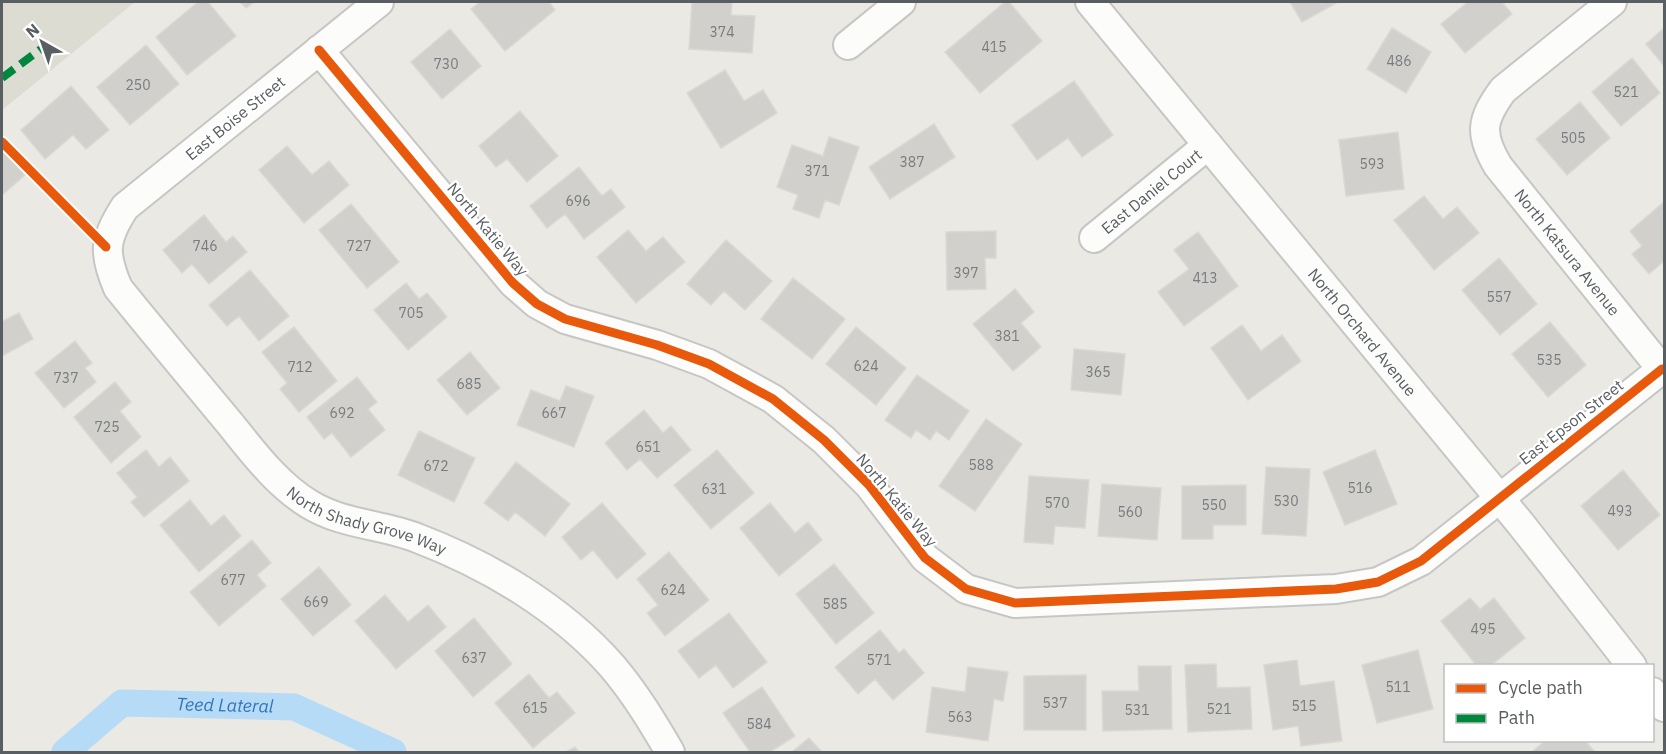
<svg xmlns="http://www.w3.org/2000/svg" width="1666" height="754" font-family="'IBM Plex Sans',sans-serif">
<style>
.education{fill:#dddcd3}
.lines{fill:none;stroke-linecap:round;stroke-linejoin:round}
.canal{stroke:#b6dbf7;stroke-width:27}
.building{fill:#d1d0cd;stroke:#dad8d3;stroke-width:1.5}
.minor-casing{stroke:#c6c6c5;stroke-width:32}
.minor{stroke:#fcfcfb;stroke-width:28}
.quiet{stroke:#00873e;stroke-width:8;stroke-dasharray:15 8;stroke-linecap:butt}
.cycleway-casing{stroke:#fff;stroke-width:13}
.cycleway{stroke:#e8590c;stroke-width:9}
.labels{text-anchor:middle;stroke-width:4.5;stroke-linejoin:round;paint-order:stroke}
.number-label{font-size:14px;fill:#787c7e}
.street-label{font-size:16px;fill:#595e63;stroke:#fff}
.water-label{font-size:18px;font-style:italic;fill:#3474ba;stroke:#fff}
</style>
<rect width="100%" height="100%" fill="#eae9e4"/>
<path class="education" d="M2,2H135L2,110Z"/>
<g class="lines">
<path class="canal" id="s1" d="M65,752L122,703L294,707L393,752"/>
</g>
<path class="building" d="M198,2H208L236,36L187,75L156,37Z
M240,2H254L246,8Z
M480,2H549L555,10L505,51L471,9Z
M692,2H732L731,15L755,16L752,53L689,49Z
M1005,2H1009L1042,41L980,93L945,52Z
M1290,2H1338L1302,22Z
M1468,2H1502L1512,14L1465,53L1441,24Z
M1392,28L1431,52L1406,93L1367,69Z
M1664,28V66L1646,44Z
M450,29L481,66L442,99L411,62Z
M146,45L179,84L130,125L97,87Z
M1632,58L1660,93L1621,126L1592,92Z
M725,70L744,101L763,90L777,113L721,148L687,93Z
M1074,81L1113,135L1082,157L1068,138L1037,160L1012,125Z
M71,86L109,130L86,149L73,135L45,159L21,130Z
M1580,102L1610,138L1567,175L1536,139Z
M520,111L558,156L527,182L507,159L496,167L479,146Z
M934,124L955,157L890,199L869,167Z
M1398,132L1404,189L1346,196L1339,140Z
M829,137L859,147L839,205L825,200L819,218L793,209L798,195L777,187L792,145L823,156Z
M287,146L312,175L329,161L349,185L304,223L259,170Z
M2,147L25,175L2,195Z
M579,167L602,196L611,189L625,207L584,239L565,214L547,228L530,206Z
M1424,196L1443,219L1457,207L1479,233L1434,270L1394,220Z
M1664,202V261L1649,274L1632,254L1642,246L1630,231Z
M351,204L399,262L367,288L319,230Z
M204,215L226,242L233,236L247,252L209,284L192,264L182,273L163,250Z
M628,230L646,251L663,237L685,262L636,303L597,257Z
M996,231V258H985L986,289L947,290L946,232Z
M1198,232L1238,286L1184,326L1158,292L1189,269L1174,250Z
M726,240L772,281L745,310L724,291L711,305L687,284Z
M1499,258L1537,304L1500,335L1462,290Z
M250,270L289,316L259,341L239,316L227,326L209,305Z
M793,278L845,319L812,359L761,319Z
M406,283L419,299L427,293L447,317L408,350L374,310Z
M1015,289L1034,312L1021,323L1041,347L1013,371L973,324Z
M19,313L33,339L2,356V319L3,321Z
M1550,322L1586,365L1548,397L1512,354Z
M1242,325L1261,351L1282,335L1301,361L1248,400L1211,348Z
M294,327L337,381L299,412L280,389L287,383L262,352Z
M856,327L906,368L876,405L826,364Z
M75,341L92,363L85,368L96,382L64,408L35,373Z
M1074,349L1125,354L1121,395L1071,390Z
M470,352L500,388L467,415L437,380Z
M917,375L969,411L949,440L936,431L930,440L916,430L911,438L885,420Z
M357,377L377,402L368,409L385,430L351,457L332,433L324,439L307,417Z
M115,382L131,402L120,411L141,437L111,463L74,417Z
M566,386L594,396L574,447L517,425L531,390L560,401Z
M644,410L663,433L671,426L691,450L657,478L640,459L627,470L605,443Z
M986,419L1022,444L975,511L939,486Z
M419,431L475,458L454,502L398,475Z
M146,450L159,467L170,457L189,481L144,517L131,502L137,497L117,473Z
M717,450L754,493L711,529L674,485Z
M1375,450L1397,504L1345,525L1323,472Z
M516,462L570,504L545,536L515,512L508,521L484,503Z
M1266,467L1310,469L1306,536L1262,534Z
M1623,470L1660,515L1618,550L1581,506Z
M1029,476L1089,480L1085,528L1055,526L1053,544L1024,542Z
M1102,484L1161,488L1157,540L1098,536Z
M1246,485V525H1213V539H1182V486Z
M190,500L211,526L224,515L241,536L199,572L160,525Z
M602,503L646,554L617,579L593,550L581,560L562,537Z
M770,503L795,533L808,522L822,540L779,576L740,528Z
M252,540L271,563L257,575L266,586L219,626L190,592Z
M669,552L709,600L665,636L647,613L658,605L637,579Z
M834,564L874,613L836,644L796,594Z
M319,567L351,605L313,636L281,599Z
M385,595L408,622L428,605L446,627L396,669L355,621Z
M1470,598L1480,609L1494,598L1525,638L1490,666H1477L1441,621Z
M729,613L767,662L733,688L716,665L699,678L678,651Z
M474,618L512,664L473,697L435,651Z
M880,630L899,653L904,649L924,673L893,700L875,679L858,694L835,667Z
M1418,650L1433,709L1377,723L1362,665Z
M1297,660L1300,686L1334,681L1342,741L1301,746L1298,726L1273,730L1264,665Z
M1216,664L1217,688L1250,687L1252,729L1188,732L1185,665Z
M1138,666H1171L1172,729L1103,731L1102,691H1139Z
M968,667L1008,672L1003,701L994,699L988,741L926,732L932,687L965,692Z
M529,674L549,698L557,692L575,713L533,748L495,703Z
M1086,675V730H1024V676Z
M762,687L795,736L770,752H750L723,713Z
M809,738L822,752H792Z
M1546,740H1589L1587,743L1595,752H1532Z
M575,747L579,752H566Z"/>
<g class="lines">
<defs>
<g id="minor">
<path id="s2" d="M379,2L125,207C104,239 103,253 118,288C152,330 187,372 222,414C249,446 273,482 309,504C343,525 382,524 417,538C488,565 561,608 612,666C635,693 653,723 670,752"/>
<path id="s3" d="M1090,2L1520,523L1632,666"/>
<path id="s4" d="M1612,2L1503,90C1481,120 1479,134 1498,166L1664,372"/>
<path d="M848,45L901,2"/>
<path d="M319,50L513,283L537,304L565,319L657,345L709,364L773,399L824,440L869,485L925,558L966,589L1015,603L1336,589L1378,582L1421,561L1662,369"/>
<path id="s5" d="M1094,238L1208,145"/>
<path d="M1652,692L1664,707"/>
</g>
</defs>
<use href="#minor" class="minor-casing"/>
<use href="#minor" class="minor"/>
<path class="quiet" d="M2,78L41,49"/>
<defs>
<path id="cycleway" d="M319,50L513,283L537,304L565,319L657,345L709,364L773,399L824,440L869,485L925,558L966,589L1015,603L1336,589L1378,582L1421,561L1662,369
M2,142L106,247"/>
</defs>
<use href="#cycleway" class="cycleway-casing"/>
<use href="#cycleway" class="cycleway"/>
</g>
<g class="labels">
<g class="number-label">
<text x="722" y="37">374</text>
<text x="994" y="52">415</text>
<text x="1399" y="66">486</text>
<text x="446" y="69">730</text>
<text x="138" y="90">250</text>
<text x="1626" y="97">521</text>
<text x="1573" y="143">505</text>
<text x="912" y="167">387</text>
<text x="1372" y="169">593</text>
<text x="817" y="176">371</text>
<text x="578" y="206">696</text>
<text x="205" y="251">746</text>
<text x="359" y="251">727</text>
<text x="966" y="278">397</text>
<text x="1205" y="283">413</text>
<text x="1499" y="302">557</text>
<text x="411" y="318">705</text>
<text x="1007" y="341">381</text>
<text x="1549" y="365">535</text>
<text x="866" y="371">624</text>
<text x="300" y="372">712</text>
<text x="1098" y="377">365</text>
<text x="66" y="383">737</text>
<text x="469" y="389">685</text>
<text x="342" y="418">692</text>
<text x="554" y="418">667</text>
<text x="107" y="432">725</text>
<text x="648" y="452">651</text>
<text x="981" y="470">588</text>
<text x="436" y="471">672</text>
<text x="1360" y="493">516</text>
<text x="714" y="494">631</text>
<text x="1286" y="506">530</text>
<text x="1057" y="508">570</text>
<text x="1214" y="510">550</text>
<text x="1620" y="516">493</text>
<text x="1130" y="517">560</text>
<text x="233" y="585">677</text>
<text x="673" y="595">624</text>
<text x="316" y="607">669</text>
<text x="835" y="609">585</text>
<text x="1483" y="634">495</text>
<text x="474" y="663">637</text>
<text x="879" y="665">571</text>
<text x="1398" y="692">511</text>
<text x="1055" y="708">537</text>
<text x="1304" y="711">515</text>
<text x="535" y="713">615</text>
<text x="1219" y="714">521</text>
<text x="1137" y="715">531</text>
<text x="960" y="722">563</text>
<text x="759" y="729">584</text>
</g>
<g class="street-label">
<text transform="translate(235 118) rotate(-39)" y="6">East Boise Street</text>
<text dy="6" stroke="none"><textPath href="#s5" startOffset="74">East Daniel Court</textPath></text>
<text transform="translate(488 229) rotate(50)" y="6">North Katie Way</text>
<text dy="6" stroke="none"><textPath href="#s4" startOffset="334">North Katsura Avenue</textPath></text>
<text dy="6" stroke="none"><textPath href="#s3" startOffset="428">North Orchard Avenue</textPath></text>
<text transform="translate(1571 422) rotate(-38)" y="6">East Epson Street</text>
<text transform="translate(897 500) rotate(50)" y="6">North Katie Way</text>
<text dy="6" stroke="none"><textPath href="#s2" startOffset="762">North Shady Grove Way</textPath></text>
</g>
<g class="water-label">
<text dy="6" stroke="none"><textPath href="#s1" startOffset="178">Teed Lateral</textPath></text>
</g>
</g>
<rect width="1666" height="754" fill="none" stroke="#595e63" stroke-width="6"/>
<rect x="1444" y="664" width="210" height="78" fill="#ffffff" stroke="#bdbfc1" stroke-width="1.5"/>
<rect x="1456" y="684" width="30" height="9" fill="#e8590c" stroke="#bdbfc1" stroke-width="1.5"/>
<text x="1498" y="694" font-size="18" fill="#595e63">Cycle path</text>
<rect x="1456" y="714" width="30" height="9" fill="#00873e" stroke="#bdbfc1" stroke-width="1.5"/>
<text x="1498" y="724" font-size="18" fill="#595e63">Path</text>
<g transform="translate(42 42) rotate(320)" stroke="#ffffff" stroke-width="4.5" paint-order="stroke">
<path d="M0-4.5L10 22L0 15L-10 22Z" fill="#595e63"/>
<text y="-9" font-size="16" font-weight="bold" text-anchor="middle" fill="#595e63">N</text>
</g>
</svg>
